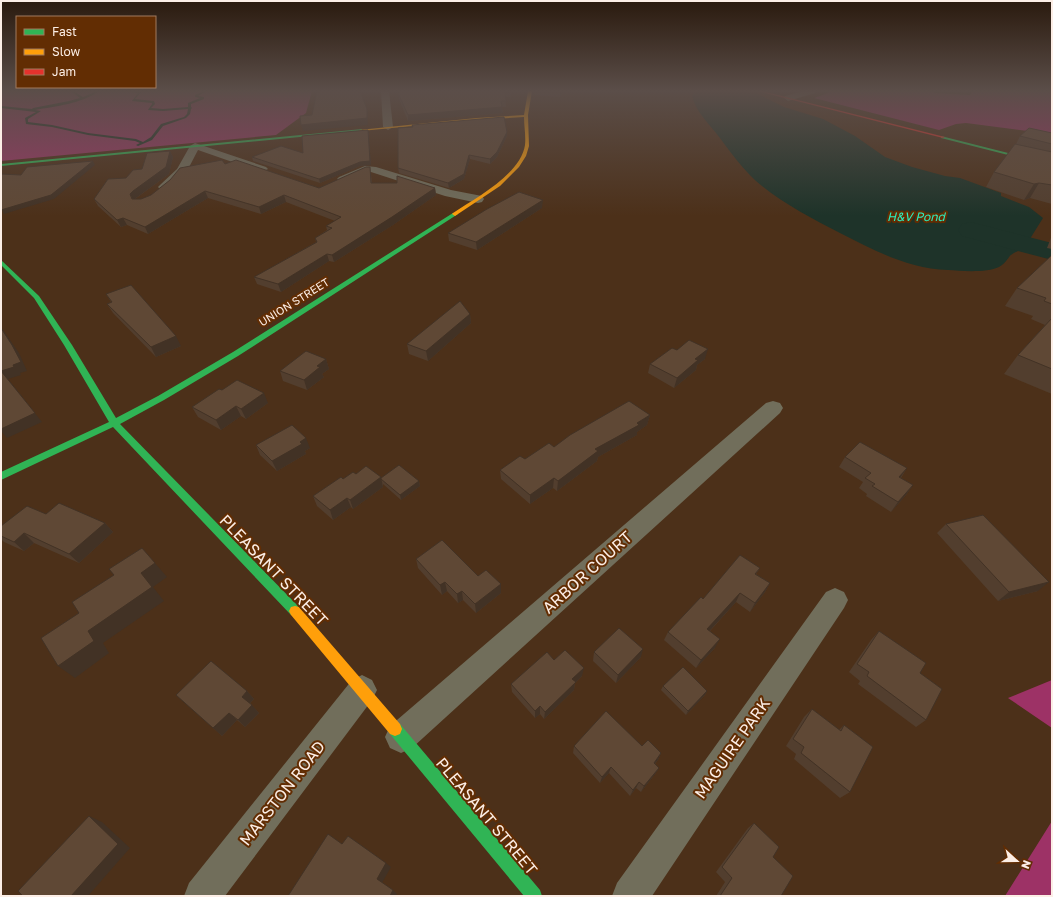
<svg xmlns="http://www.w3.org/2000/svg" width="1053" height="897" font-family="'Golos Text',sans-serif">
<style>
.green{fill:#9c3767}
.forest{fill:#9d3266}
.water{fill:#1e3329}
.lines{fill:none;stroke-linecap:round;stroke-linejoin:round}
.stream{fill:#1e3329;fill-rule:evenodd}
.river{fill:#1e3329;fill-rule:evenodd}
.street{fill:#716e5b;fill-rule:evenodd}
.fast{fill:#30b455;fill-rule:evenodd}
.slow{fill:#ff9f0a;fill-rule:evenodd}
.jam{fill:#e5322d;fill-rule:evenodd}
.wall{fill:#523e2e}
.shaded-wall{fill:#423225}
.building{fill:#5f4835;stroke:#423225}
.labels{text-anchor:middle;stroke-width:4;stroke-linejoin:round;paint-order:stroke}
.far-street-label{font-size:11px;fill:#fceee6;stroke:#622d03}
.far-water-label{font-size:12px;font-style:italic;fill:#2ceec1;stroke:#622d03}
.near-street-label{font-size:16px;fill:#fceee6;stroke:#622d03}
</style>
<rect width="100%" height="100%" fill="#4c3019"/>
<path class="green" d="M1,91H312L306,113L276,135L1,161Z"/>
<path class="forest" d="M829,91H929L936,93L970,95L972,91H1052V134L966,123L956,124L939,130L814,98L828,93Z
M1052,680V728L1008,698Z
M1052,821V896H1005Z"/>
<path class="water" d="M696,91H743L758,94L784,107L823,119L855,136L885,157L912,167L945,176L960,178L1001,193V196L1029,207L1043,218L1023,250C1006,253 1011,260 999,267C987,273 961,271 948,270C908,269 874,250 840,233C813,219 786,205 762,186C744,172 730,151 716,133C707,122 695,110 692,95Z"/>
<g class="lines">
<path class="stream" d="M71,91H73L83,97L97,91H99C81,104 56,106 35,110L41,111L28,119V122L52,125L88,133L136,139L143,142L151,137L161,124L184,117L187,114L188,109L163,111L148,110L152,104V103L132,101L138,93L132,92V91L141,92L135,99L154,101L155,104L151,108L163,109L188,107V103L200,98L195,97V95L204,91H206L198,96L204,97V99L191,104V107L192,108L191,109L190,114L186,118L163,126L152,140L138,146L136,145L140,143L135,141L88,135L52,127L26,124L25,118L36,112L1,108V106L32,109L33,108L69,101L80,98Z"/>
<path class="river" d="M971,222L1052,243V260L962,236L958,230L962,224Z"/>
<path class="street" d="M381,91H389L393,127L388,130L383,127Z
M804,91H816L815,93L788,101L784,98L785,96Z
M195,143L266,167L268,169L262,172L258,171L198,150L186,173L168,189H160L158,187L160,185L177,169L190,146Z
M365,166L376,167L451,190L482,196L484,199L482,202L478,203L445,196L371,172H367L343,182L339,181L337,179L339,177Z
M773,401L780,403L783,408L780,413L412,748L401,753L390,748L385,737L390,726L766,403Z
M835,588L844,592L848,600L844,608L652,896H612L617,883L826,592Z
M362,675L372,680L377,690L372,700L225,896H184L189,883L352,680Z"/>
<path class="fast" d="M362,129L361,131L1,166V164Z
M941,136L1052,164V166L941,138Z
M453,213L458,214L238,356L164,400L120,424L299,607L301,611L299,615L295,616L291,615L113,427L1,480V472L109,422L64,345L34,298L1,265V260L39,296L72,345L116,418L158,396L233,352Z
M395,722L400,724L540,890L542,896H524L390,734L388,729L390,724Z"/>
<path class="slow" d="M528,91H532L528,115L529,146L526,156L519,167L500,186L455,216L452,214L453,213C476,198 521,174 525,145C526,136 524,126 524,117L476,120L361,131L359,130L476,118L524,115Z
M295,606L299,607L400,724L402,729L400,734L395,736L390,734L291,615L289,611L291,607Z"/>
<path class="jam" d="M757,91H762L945,137L943,138Z"/>
</g>
<path class="wall" d="M398,91H525L524,94L511,93V97H505L506,107H502L503,113L408,121L399,99Z
M534,91H566L560,97L535,95Z
M412,125L507,132V136L497,157L490,164L470,159L464,179L449,188L399,173L398,168L412,127Z
M368,130L371,165L360,166L320,183L253,161L252,157L303,153Z
M1052,133V204L1030,198L1024,200L986,187L994,172L1016,144L1020,136Z
M170,151L173,157L169,174L135,199H141L225,164L319,188L371,174L372,183L435,188L436,195L393,225L334,262L329,261L281,292L257,284L254,277L316,242L315,238L327,230L326,226L335,221L286,202L261,214L208,198L148,234L127,225L121,227L98,206L94,199Z
M542,208L477,250L449,241L448,233Z
M1052,235V249L1047,248Z
M1052,255V394L1004,374L1018,355L1045,325L1031,319L1033,316L1005,306L1017,288Z
M106,294L181,346L156,357L113,313L107,304L111,302Z
M470,314L471,323L428,361L409,354L407,344Z
M677,350L705,359L697,365L696,370L674,388L648,373L650,364Z
M326,359L329,369L322,374L324,377L307,390L283,381L280,371Z
M268,403L246,419L241,416L221,430L198,417L192,407Z
M650,415L647,425L637,432V435L598,457L597,461L557,491L553,488L530,504L501,479L500,470L525,459L554,447Z
M256,445L310,448L305,451L306,454L277,471L260,455Z
M845,457L907,468L901,478L913,485L906,495L891,512L866,496L867,494L859,488L863,482L839,467Z
M356,474L381,478L419,481L420,486L401,500L383,484V487L353,509L351,507L333,520L317,506L313,496L343,479Z
M46,514L105,523L113,532L79,563L34,543L24,551L4,542L1,539V526Z
M946,524L1038,591L998,601L937,533Z
M416,559L478,576L501,593L476,613L463,600L458,603L447,591L442,595L418,568Z
M760,568L756,574L770,583L765,592L750,612L736,602L710,631L715,648L696,668L664,640L668,632L703,599Z
M879,631L920,673L926,720L916,727L858,684L860,681L849,672L871,640Z
M594,652L641,657L616,683L593,661Z
M554,660L582,676L575,683L574,690L544,719L540,714L535,718L512,692L511,684Z
M663,686L707,691L705,695L686,715L661,690Z
M247,691L254,699L250,703L259,713L245,727L237,720L222,736L176,695Z
M812,709L839,730L844,725L850,792L840,798L794,759L796,754L786,746L804,717Z
M574,746H642L661,753L658,760L655,764L659,768L655,774L641,792L636,788L630,796L609,773L600,783L573,753Z
M754,823L773,857L781,896H716L725,882L716,872L748,828Z"/>
<path class="shaded-wall" d="M560,91H566L560,97Z
M502,107L503,113L408,121V115Z
M367,109L368,125L303,131L301,125Z
M368,130L371,165L360,166L320,183L319,179Z
M507,132V136L497,157L490,164V159Z
M170,151L173,157L169,174L136,198L134,201L130,194L133,191Z
M469,155L470,159L464,179L449,188L448,183Z
M93,161L95,165L54,199L4,214L2,210Z
M1039,183L1030,198L1024,200L1034,184Z
M435,188L436,195L393,225L334,262L332,255Z
M205,191L208,198L148,234L145,227Z
M284,195L286,202L261,214L259,207Z
M543,200L542,208L477,250L476,242Z
M123,218L127,225L121,227L117,220Z
M327,254L329,261L281,292L278,284Z
M470,314L471,323L428,361L426,351Z
M1,327L19,353L27,371L20,373L21,375L8,379L42,422L7,438L1,431Z
M176,336L181,346L156,357L151,347Z
M708,349L705,359L697,365L696,370L674,388L677,378L695,359Z
M326,359L329,369L322,374L324,377L307,390L304,380L317,366Z
M264,393L268,403L246,419L241,409Z
M236,406L241,416L221,430L216,420Z
M650,415L647,425L637,432V435L598,457L597,461L557,491L558,481L595,449Z
M306,438L310,448L305,451L306,454L277,471L272,461Z
M907,468L900,478L899,477Z
M381,477L383,487L353,509L350,500Z
M554,478L553,488L530,504V495Z
M419,481L420,486L401,500L400,495Z
M913,485L906,495L891,512L898,502Z
M347,498L351,507L333,520L330,510Z
M105,523L113,532L79,563L69,554Z
M24,533L34,543L24,551L14,542Z
M155,563L167,577L153,587L164,601L103,643L109,653L75,678L58,666L88,631L141,573Z
M445,582L447,591L442,595L440,585Z
M1049,582L1038,591L998,601L1009,592Z
M770,583L765,592L750,612L755,603Z
M501,584V593L476,613L475,604Z
M462,591L463,600L458,603L457,594Z
M740,593L736,602L703,638L707,629Z
M720,639L715,648L696,668L701,660Z
M643,649L641,657L616,683L618,675Z
M584,668L582,676L575,683L574,690L544,719L545,712L572,679Z
M247,691L254,699L249,704L242,697Z
M707,691L705,695L686,715L688,711Z
M252,705L259,713L245,727L238,720Z
M540,706V714L535,718V711Z
M229,713L237,720L222,736L213,728Z
M661,753L658,760L650,769L654,763Z
M611,767L609,773L600,783L602,777Z
M659,768L655,774L641,792L644,786Z
M639,782L636,788L630,796L633,790Z
M89,816L102,822L130,848L88,896H71Z
M386,863L391,867L382,883L377,879Z
M393,890L397,894L396,896H390Z"/>
<path class="building" d="M317,91H360L367,109V118L301,125L300,116L312,115Z
M398,91H510V92H505L506,101H501L502,107L408,115L398,93Z
M504,117L507,132L497,152L490,159L469,155L464,174L448,183L398,168V128L413,127L412,125Z
M1029,128L1052,133V144L1020,136Z
M368,130L370,161L360,162L319,179L252,157L281,146L303,153L302,136Z
M1015,144L1052,152V185L1039,183L1034,184L994,172Z
M170,151L166,167L133,191L130,194L132,199H141L151,195L170,180L180,168L222,160L225,164L236,160L319,188L366,167H370L371,183H397V176L435,188L392,217L332,255L327,254L278,284L254,277L317,242L315,238L332,228L326,226L341,217L284,195L259,207L205,191L145,227L123,218L117,220L94,199L108,179L126,178L133,170L142,169L147,153Z
M93,161L51,195L1,210V174L21,175L27,167Z
M519,192L543,200L476,242L448,233L487,209Z
M1052,255V304L1044,301L1046,298L1017,288Z
M131,285L176,336L151,347L107,304L112,302L106,294Z
M460,301L470,314L426,351L407,344Z
M1052,318V369L1018,355Z
M1,328L12,345L21,362L13,365L14,367L1,371L35,413L1,429Z
M689,340L708,349L695,359L698,360L677,378L650,364L672,348L677,350Z
M306,351L326,359L317,366L320,367L304,380L280,371Z
M237,380L264,393L241,409L236,406L216,420L192,407L219,389L222,390Z
M629,401L650,415L637,423L639,425L595,449L598,451L558,481L554,478L530,495L500,470L520,456L525,459L549,443L554,447L570,435Z
M292,425L306,438L300,442L302,444L272,461L256,445Z
M860,442L907,468L899,477L913,485L898,502L872,486L875,484L865,478L871,473L845,457Z
M399,465L419,481L400,495L381,479V478Z
M366,466L381,477L350,500L347,498L330,510L313,496L341,477L343,479L353,472L356,474Z
M59,503L105,523L69,554L24,533L14,542L1,536V526L27,506L46,514Z
M983,515L1049,582L1009,592L946,524Z
M442,540L478,576L486,570L501,584L475,604L462,591L457,594L445,582L440,585L416,559Z
M142,548L155,563L141,573L152,587L88,631L94,641L58,666L41,638L79,613L72,602L114,575L109,569Z
M740,555L760,568L755,574L770,583L755,603L740,593L707,629L720,639L701,660L668,632L701,597L703,599Z
M619,628L643,649L618,675L594,652Z
M879,631L926,663L920,673L942,689L926,720L867,676L869,672L857,664Z
M565,650L584,668L572,679L576,682L545,712L540,706L535,711L511,684L547,652L554,660Z
M211,661L247,691L242,697L252,705L238,720L229,713L213,728L176,695Z
M683,667L707,691L688,711L663,686Z
M812,709L841,731L844,725L873,747L850,792L801,753L804,747L793,739Z
M606,711L642,746L648,740L661,753L654,763L659,768L644,786L639,782L633,790L611,767L602,777L574,746Z
M89,816L118,844L71,896H23L18,891Z
M754,823L779,847L773,857L793,876L781,896H720L732,878L722,867Z
M328,834L342,844L348,836L386,863L377,879L393,890L390,896H288Z"/>
<linearGradient id="sky" x2="0" y2="1"><stop stop-color="#2a1a0e"/><stop offset="0.42" stop-color="#5b4e49"/><stop offset="1" stop-color="#5b4e49" stop-opacity="0"/></linearGradient>
<rect width="1053" height="216" fill="url(#sky)"/>
<g class="labels">
<g class="far-street-label">
<text transform="translate(294 302) rotate(-32)" y="4">UNION STREET</text>
</g>
<g class="far-water-label">
<text x="916" y="221">H&amp;V Pond</text>
</g>
<g class="near-street-label">
<text transform="translate(274 570) rotate(46)" y="6">PLEASANT STREET</text>
<text transform="translate(587 572) rotate(-42)" y="6">ARBOR COURT</text>
<text transform="translate(732 748) rotate(-55)" y="6">MAGUIRE PARK</text>
<text transform="translate(282 793) rotate(-52)" y="6">MARSTON ROAD</text>
<text transform="translate(487 816) rotate(50)" y="6">PLEASANT STREET</text>
</g>
</g>
<rect width="1053" height="897" fill="none" stroke="#fceee6" stroke-width="4"/>
<rect x="16" y="16" width="140" height="72" fill="#622d03" stroke="#a07a5e"/>
<rect x="24" y="29" width="20" height="6" fill="#30b455" stroke="#a07a5e"/>
<text x="52" y="36" font-size="12" fill="#fceee6">Fast</text>
<rect x="24" y="49" width="20" height="6" fill="#ff9f0a" stroke="#a07a5e"/>
<text x="52" y="56" font-size="12" fill="#fceee6">Slow</text>
<rect x="24" y="69" width="20" height="6" fill="#e5322d" stroke="#a07a5e"/>
<text x="52" y="76" font-size="12" fill="#fceee6">Jam</text>
<g transform="translate(1017 861) rotate(111)" stroke="#622d03" stroke-width="3" paint-order="stroke">
<path d="M0-3L7 15L0 10L-7 15Z" fill="#fceee6"/>
<text y="-6" font-size="11" font-weight="bold" text-anchor="middle" fill="#fceee6">N</text>
</g>
</svg>
